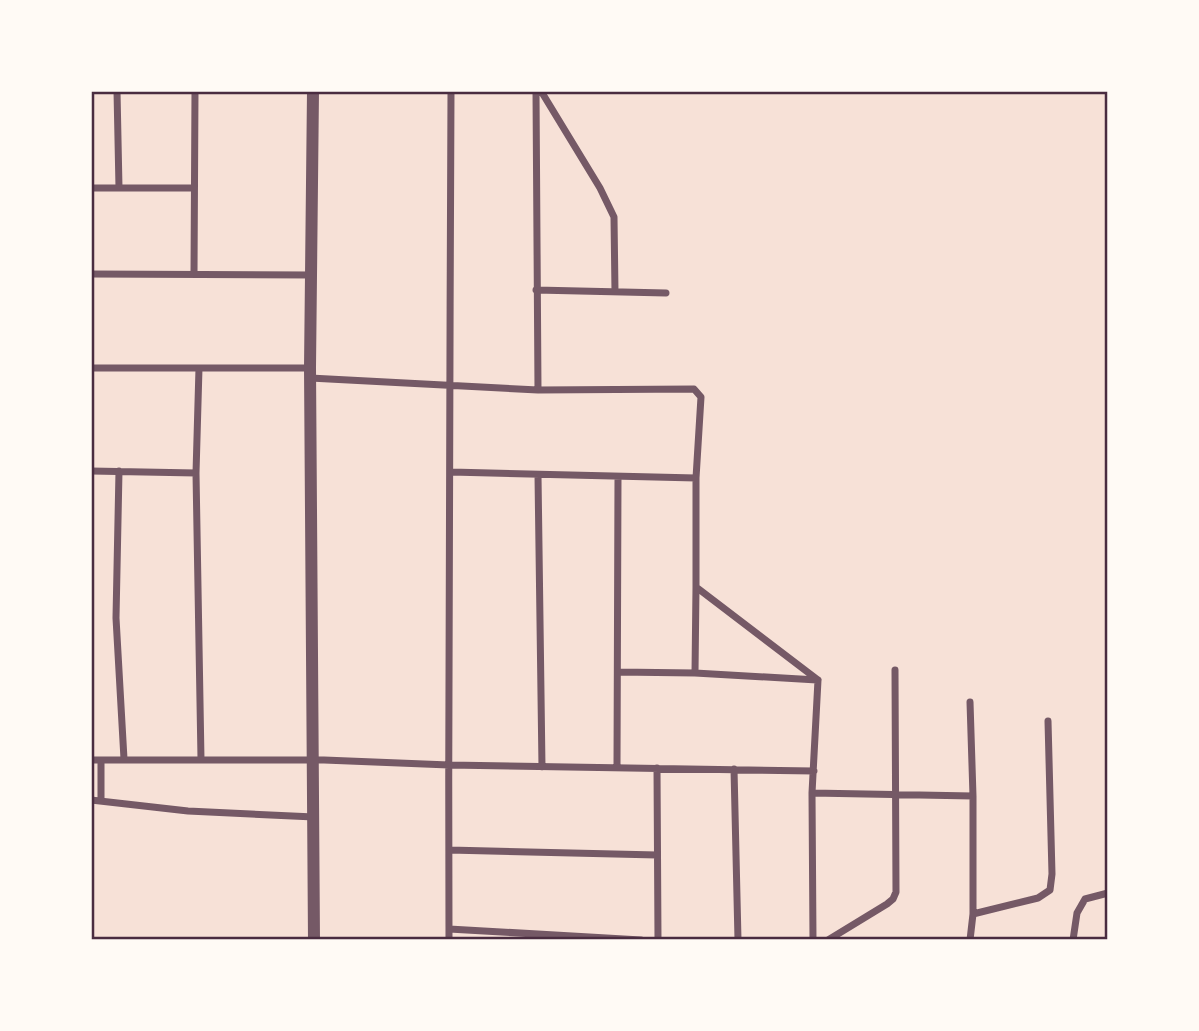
<svg xmlns="http://www.w3.org/2000/svg" width="1199" height="1031" font-family="Lato,sans-serif">
<style>
.lines{fill:none;stroke-linecap:round;stroke-linejoin:round}
.minor{stroke:#755966;stroke-width:7}
.tertiary{stroke:#755966;stroke-width:12}
.neatline{fill:none;stroke:#4a2c40;stroke-width:2.5}
</style>
<rect width="100%" height="100%" fill="#f7e1d7"/>
<g class="lines">
<path class="minor" d="M117,91L119,188
M536,91L538,390
M541,91L600,188L614,217L615,292
M91,188H194
M91,274L312,275
M194,274L195,91
M536,290L666,293
M91,368H310
M199,368L196,473L201,759
M310,378L538,390L694,389L701,397L696,478V587L818,680
M91,471L196,473
M119,471L116,618L124,759
M451,472L696,478
M538,475L542,767
M618,672L695,673L817,680
M695,673L696,587
M970,702L973,796V914L970,940
M91,760H324L449,765L814,771
M101,760V800
M617,767L618,477
M657,768L658,940
M734,769L738,940
M812,793L973,796
M91,800L188,811L314,817
M449,850L657,855
M973,914L1038,898L1050,890L1052,874L1048,721
M449,929L641,940
M449,940C448,657 450,374 451,91
M813,940L812,793L818,680
M828,940L887,904L893,899L896,892L895,670
M1073,940L1077,913L1085,899L1108,893"/>
<path class="tertiary" d="M313,91L310,368L314,940"/>
</g>
<rect width="1199" height="1031" fill="none" stroke="#fffaf5" stroke-width="186"/>
<rect x="93" y="93" width="1013" height="845" class="neatline"/>
</svg>
